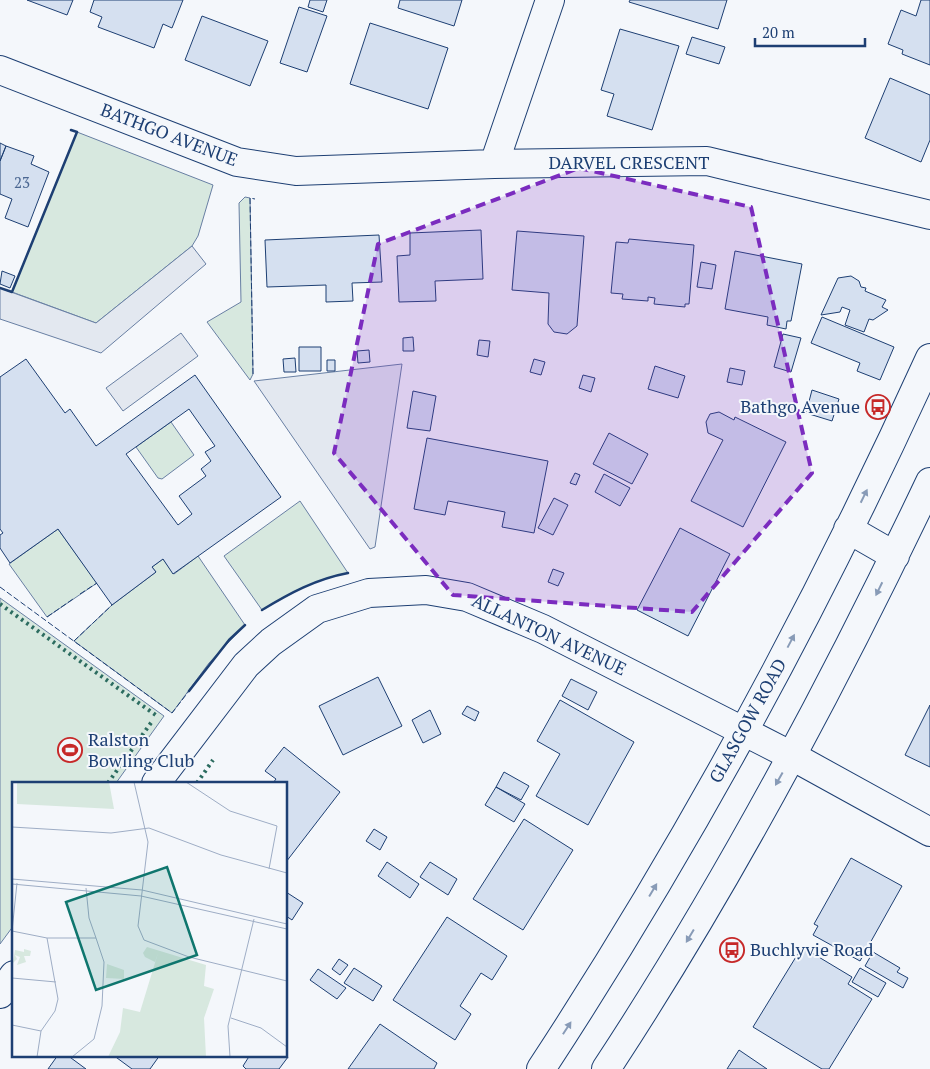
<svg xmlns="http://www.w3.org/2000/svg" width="930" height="1069" font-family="'PT Serif',serif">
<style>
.green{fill:#d7e8df;stroke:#687fa3}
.parking{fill:#e3e8f0;stroke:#687fa3}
.building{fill:#d5e0f0;stroke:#1d3f73;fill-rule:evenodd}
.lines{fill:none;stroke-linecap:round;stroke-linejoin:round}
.minor-casing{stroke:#1d3f73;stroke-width:30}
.primary-casing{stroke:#1d3f73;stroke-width:30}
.minor{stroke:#f4f7fb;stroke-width:28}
.primary{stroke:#f4f7fb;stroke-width:28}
.hedge{stroke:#2c6c60;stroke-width:4;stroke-dasharray:2.5 4;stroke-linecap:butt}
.fence{stroke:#1d3f73;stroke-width:1;stroke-dasharray:6 2.5;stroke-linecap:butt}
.wall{stroke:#1d3f73;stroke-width:2.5}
.oneway{fill:#889bb7}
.marked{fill:#7b2cbf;fill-opacity:0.2;stroke:#7b2cbf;stroke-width:4;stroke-dasharray:10 6;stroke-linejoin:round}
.labels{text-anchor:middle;stroke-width:4;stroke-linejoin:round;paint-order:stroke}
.number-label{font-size:15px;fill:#4b6792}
.street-label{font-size:18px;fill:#1d3f73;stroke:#f4f7fb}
.poi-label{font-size:18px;fill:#1d3f73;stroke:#f4f7fb;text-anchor:start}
.inset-road{fill:none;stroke:#9eadc5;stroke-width:1}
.view{fill:#0f766e;fill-opacity:0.15;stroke:#0f766e;stroke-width:2.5}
.inset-edge{fill:none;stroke:#1d3f73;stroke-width:2.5}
</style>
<rect width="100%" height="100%" fill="#f4f7fb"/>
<path class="green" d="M77,132L213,185L198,236L192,246L96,323L12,292Z
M245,197L250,198L253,374L250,380L207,322L241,302L239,203Z
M171,422L194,455L162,479L158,478L136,447Z
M300,501L348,573C316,579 290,593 262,610L224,556Z
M58,529L97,583L47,617L9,564Z
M198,556L245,625L209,663L172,713L74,641L112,605L156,572L152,567L163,559L174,574Z
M0,598L164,716L116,783H14V925L0,944Z"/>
<path class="parking" d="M192,246L206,264L101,353L0,319V288L96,323Z
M181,333L198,356L123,411L106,388Z
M402,364L375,547L370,549L254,381Z"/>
<path class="building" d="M27,0H73L67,15Z
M94,0H183L172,28L163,24L154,48L98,27L102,17L90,12Z
M310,0H327L323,12L308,7Z
M400,0H462L454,26L398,8Z
M630,0H727L718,29L629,2Z
M921,0H930V65L902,54L903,50L888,44L901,10L916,16Z
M299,7L327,16L307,72L280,63Z
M202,16L268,41L250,86L185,60Z
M370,23L448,48L428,109L350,84Z
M620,29L679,46L652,130L607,116L614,94L601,90Z
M692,37L725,47L719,64L686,54Z
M890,78L930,95V140L921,162L865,138Z
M0,143L6,146L0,161Z
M6,146L34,156L31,164L49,172L28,227L5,218L12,199L0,194V161Z
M481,230L483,279L435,281L436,301L399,302L397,256L410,255V233Z
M517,231L584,236L577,326L567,334L554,332L548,324L549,293L512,290Z
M379,235L382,282L352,283L353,301L326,302V285L267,287L265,240Z
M629,239L694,245L689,304H685V307L654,304L655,298L648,297V301L622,299L623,294L611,293L616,242L628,243Z
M735,251L802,264L791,321H787L786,329L767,325L768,317L725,309Z
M701,262L716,265L712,289L697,287Z
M2,271L15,276L10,288L0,284Z
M851,276L859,281L861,287L866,288L865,291L886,300L882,307L888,310L873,320L869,319L864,332L845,325L850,310L842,307L840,312L821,315L838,278Z
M822,317L894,347L880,380L857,371L860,363L811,343Z
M783,334L801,338L791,372L774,367Z
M413,337L414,351H403V338Z
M479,340L490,341L488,357L477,355Z
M299,347H321V371H299Z
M369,350L370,362L358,363L357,351Z
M295,358L296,372H284L283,359Z
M26,359L65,413L70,409L96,446L195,375L281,497L173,574L163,559L152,567L156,572L112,605L58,529L10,563L0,548V535L3,533L0,529V377ZM189,409L215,446L205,452L211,461L201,469L206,476L179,496L192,514L178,525L126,454Z
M534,359L545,362L541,375L530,372Z
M327,360H335V371H327Z
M655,366L685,376L678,398L648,389Z
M730,368L745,371L742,385L727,382Z
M583,375L595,378L591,392L579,388Z
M812,390L839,399L832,421L806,413Z
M413,391L436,396L430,431L407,428Z
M719,412L734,420L735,417L786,442L743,527L691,501L723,440L708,433L706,422L710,414Z
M609,433L648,454L632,484L593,464Z
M427,438L548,461L534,533L502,527L505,512L448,501L445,515L414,509Z
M575,473L580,475L576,485L570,483Z
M604,474L630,488L620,506L595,492Z
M554,498L568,505L553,535L538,528Z
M680,528L730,554L688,636L637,610Z
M553,569L564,573L558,586L548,582Z
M378,677L402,726L343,755L319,706Z
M571,679L597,692L588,710L562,696Z
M560,700L634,742L588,825L536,796L560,754L537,741Z
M930,705V767L905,755Z
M467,706L479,712L475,721L462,714Z
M430,710L441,734L423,743L412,720Z
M284,747L340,792L286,862V783H273L276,779L265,771Z
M504,772L529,786L521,800L496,787Z
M496,787L525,804L514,822L485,805Z
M524,819L573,850L523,930L473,899Z
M374,829L387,837L380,850L366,841Z
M851,858L902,886L860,961L813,935L818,926L814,924Z
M387,862L419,884L410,898L378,876Z
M430,862L457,879L448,895L420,877Z
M286,892L303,903L292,920L286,916Z
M447,917L507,956L492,980L481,973L460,1006L471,1014L455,1040L393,1000Z
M802,947L852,977L848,984L872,999L829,1069H822L753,1027Z
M873,952L900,968L897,972L908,978L903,988L865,966Z
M339,959L348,965L340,975L332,969Z
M354,968L382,986L373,1001L344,983Z
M860,968L886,983L878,997L852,982Z
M318,969L346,988L337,999L310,980Z
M380,1024L437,1063L434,1069H348Z
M739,1050L767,1069H727Z
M58,1055H67L86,1069H48Z
M113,1055H160L150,1069H132Z
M250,1055H286L288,1057L279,1069H246L243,1066Z"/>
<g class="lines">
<defs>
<path id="minor" d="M550,0L494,164L707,161L930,215
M0,70L237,162L296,171L494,164
M156,783L246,665L271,642L317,609L369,593L426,590L467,597L543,629L792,756L930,832
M0,994L14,975"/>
<path id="primary" d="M848,529L895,556
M541,1069C689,843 818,605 930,358
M606,1069C729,882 834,684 930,482"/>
</defs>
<use href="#minor" class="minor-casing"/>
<use href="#primary" class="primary-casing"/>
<use href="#minor" class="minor"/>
<use href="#primary" class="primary"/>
<path class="hedge" d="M0,604L157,716
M108,783L153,720
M197,783L213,760"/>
<path class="fence" d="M253,374L250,198L255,199
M0,587L172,713L189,691
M80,594L97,583
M47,617L73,599
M74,641L112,605"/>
<path class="wall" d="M0,288L12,292L77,132L71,130
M262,610C290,593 316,579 348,573
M189,691L229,640L245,625"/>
</g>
<defs><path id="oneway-solid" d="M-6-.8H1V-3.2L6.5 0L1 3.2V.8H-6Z" transform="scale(1.25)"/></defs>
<g class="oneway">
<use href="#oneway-solid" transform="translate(864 496) rotate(-64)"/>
<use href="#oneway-solid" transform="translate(879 589) rotate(116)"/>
<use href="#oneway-solid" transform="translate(791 641) rotate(-62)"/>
<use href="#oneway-solid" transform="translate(779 779) rotate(119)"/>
<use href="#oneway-solid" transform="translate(653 890) rotate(-59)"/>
<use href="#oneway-solid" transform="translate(690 936) rotate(121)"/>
<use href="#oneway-solid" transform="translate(567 1028) rotate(-57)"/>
</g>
<path class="marked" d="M579,168L751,207L812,473L692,612L453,595L334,453L378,244Z"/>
<defs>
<symbol id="bus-ring" viewBox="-11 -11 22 22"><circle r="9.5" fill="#f4f7fb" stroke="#c62828" stroke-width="1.5"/><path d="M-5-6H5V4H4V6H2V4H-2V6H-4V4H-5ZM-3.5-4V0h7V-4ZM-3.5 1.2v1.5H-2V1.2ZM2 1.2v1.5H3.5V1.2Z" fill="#c62828"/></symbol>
<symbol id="stadium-ring" viewBox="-11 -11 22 22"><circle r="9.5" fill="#f4f7fb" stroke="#c62828" stroke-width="1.5"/><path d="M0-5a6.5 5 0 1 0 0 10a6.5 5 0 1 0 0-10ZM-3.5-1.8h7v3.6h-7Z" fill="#c62828"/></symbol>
</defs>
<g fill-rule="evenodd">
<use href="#bus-ring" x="864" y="393" width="28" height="28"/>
<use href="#stadium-ring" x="56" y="736" width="28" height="28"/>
<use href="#bus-ring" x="718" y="936" width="28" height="28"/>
</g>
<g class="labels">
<g class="number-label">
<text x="22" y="188">23</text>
</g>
<g class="street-label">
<text transform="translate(169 135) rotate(21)" y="6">BATHGO AVENUE</text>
<text x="629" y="169">DARVEL CRESCENT</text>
<text transform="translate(549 635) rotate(25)" y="6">ALLANTON AVENUE</text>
<text transform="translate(748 721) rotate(-61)" y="6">GLASGOW ROAD</text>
</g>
<g class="poi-label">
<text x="860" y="413" text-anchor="end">Bathgo Avenue</text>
<text x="88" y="746">Ralston<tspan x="88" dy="21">Bowling Club</tspan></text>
<text x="750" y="956">Buchlyvie Road</text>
</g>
</g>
<g transform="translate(12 782)">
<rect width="275" height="275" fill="#f4f7fb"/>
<path d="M5,0H97L102,27L5,22ZM135,165L194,183L192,204L202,207L192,236L194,275H96L108,250L111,226L128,230L146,171L143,180L133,175L131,171ZM12,167L19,169L18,174H12L14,180L5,183L8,175L3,173L5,177L1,181L3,168L12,170ZM95,182L112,188V197L94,196Z" fill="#d7e8df"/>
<path class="inset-road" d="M122,0L136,60L126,144L132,158L177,175L275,199M174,0L218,29L265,44L257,87M0,45L99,51L137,46L209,73L275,91M0,97L130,108L275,142M0,102L129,114L275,147M0,149L35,156H84L77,136L74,106M0,149L5,101M0,196L44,200M219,236L249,246L275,265M0,243L29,249M25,275L29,249L43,229L46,217L35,156M60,275L82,257L90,224L92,180L84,156M218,275L216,244L242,137"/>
<path class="view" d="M155,85L185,173L84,208L54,120Z"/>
<rect width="275" height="275" class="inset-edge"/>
</g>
<path d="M755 38v8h110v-8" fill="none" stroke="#1d3f73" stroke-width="2.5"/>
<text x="762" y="38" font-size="15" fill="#1d3f73" stroke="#f4f7fb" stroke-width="4" paint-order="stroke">20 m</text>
</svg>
